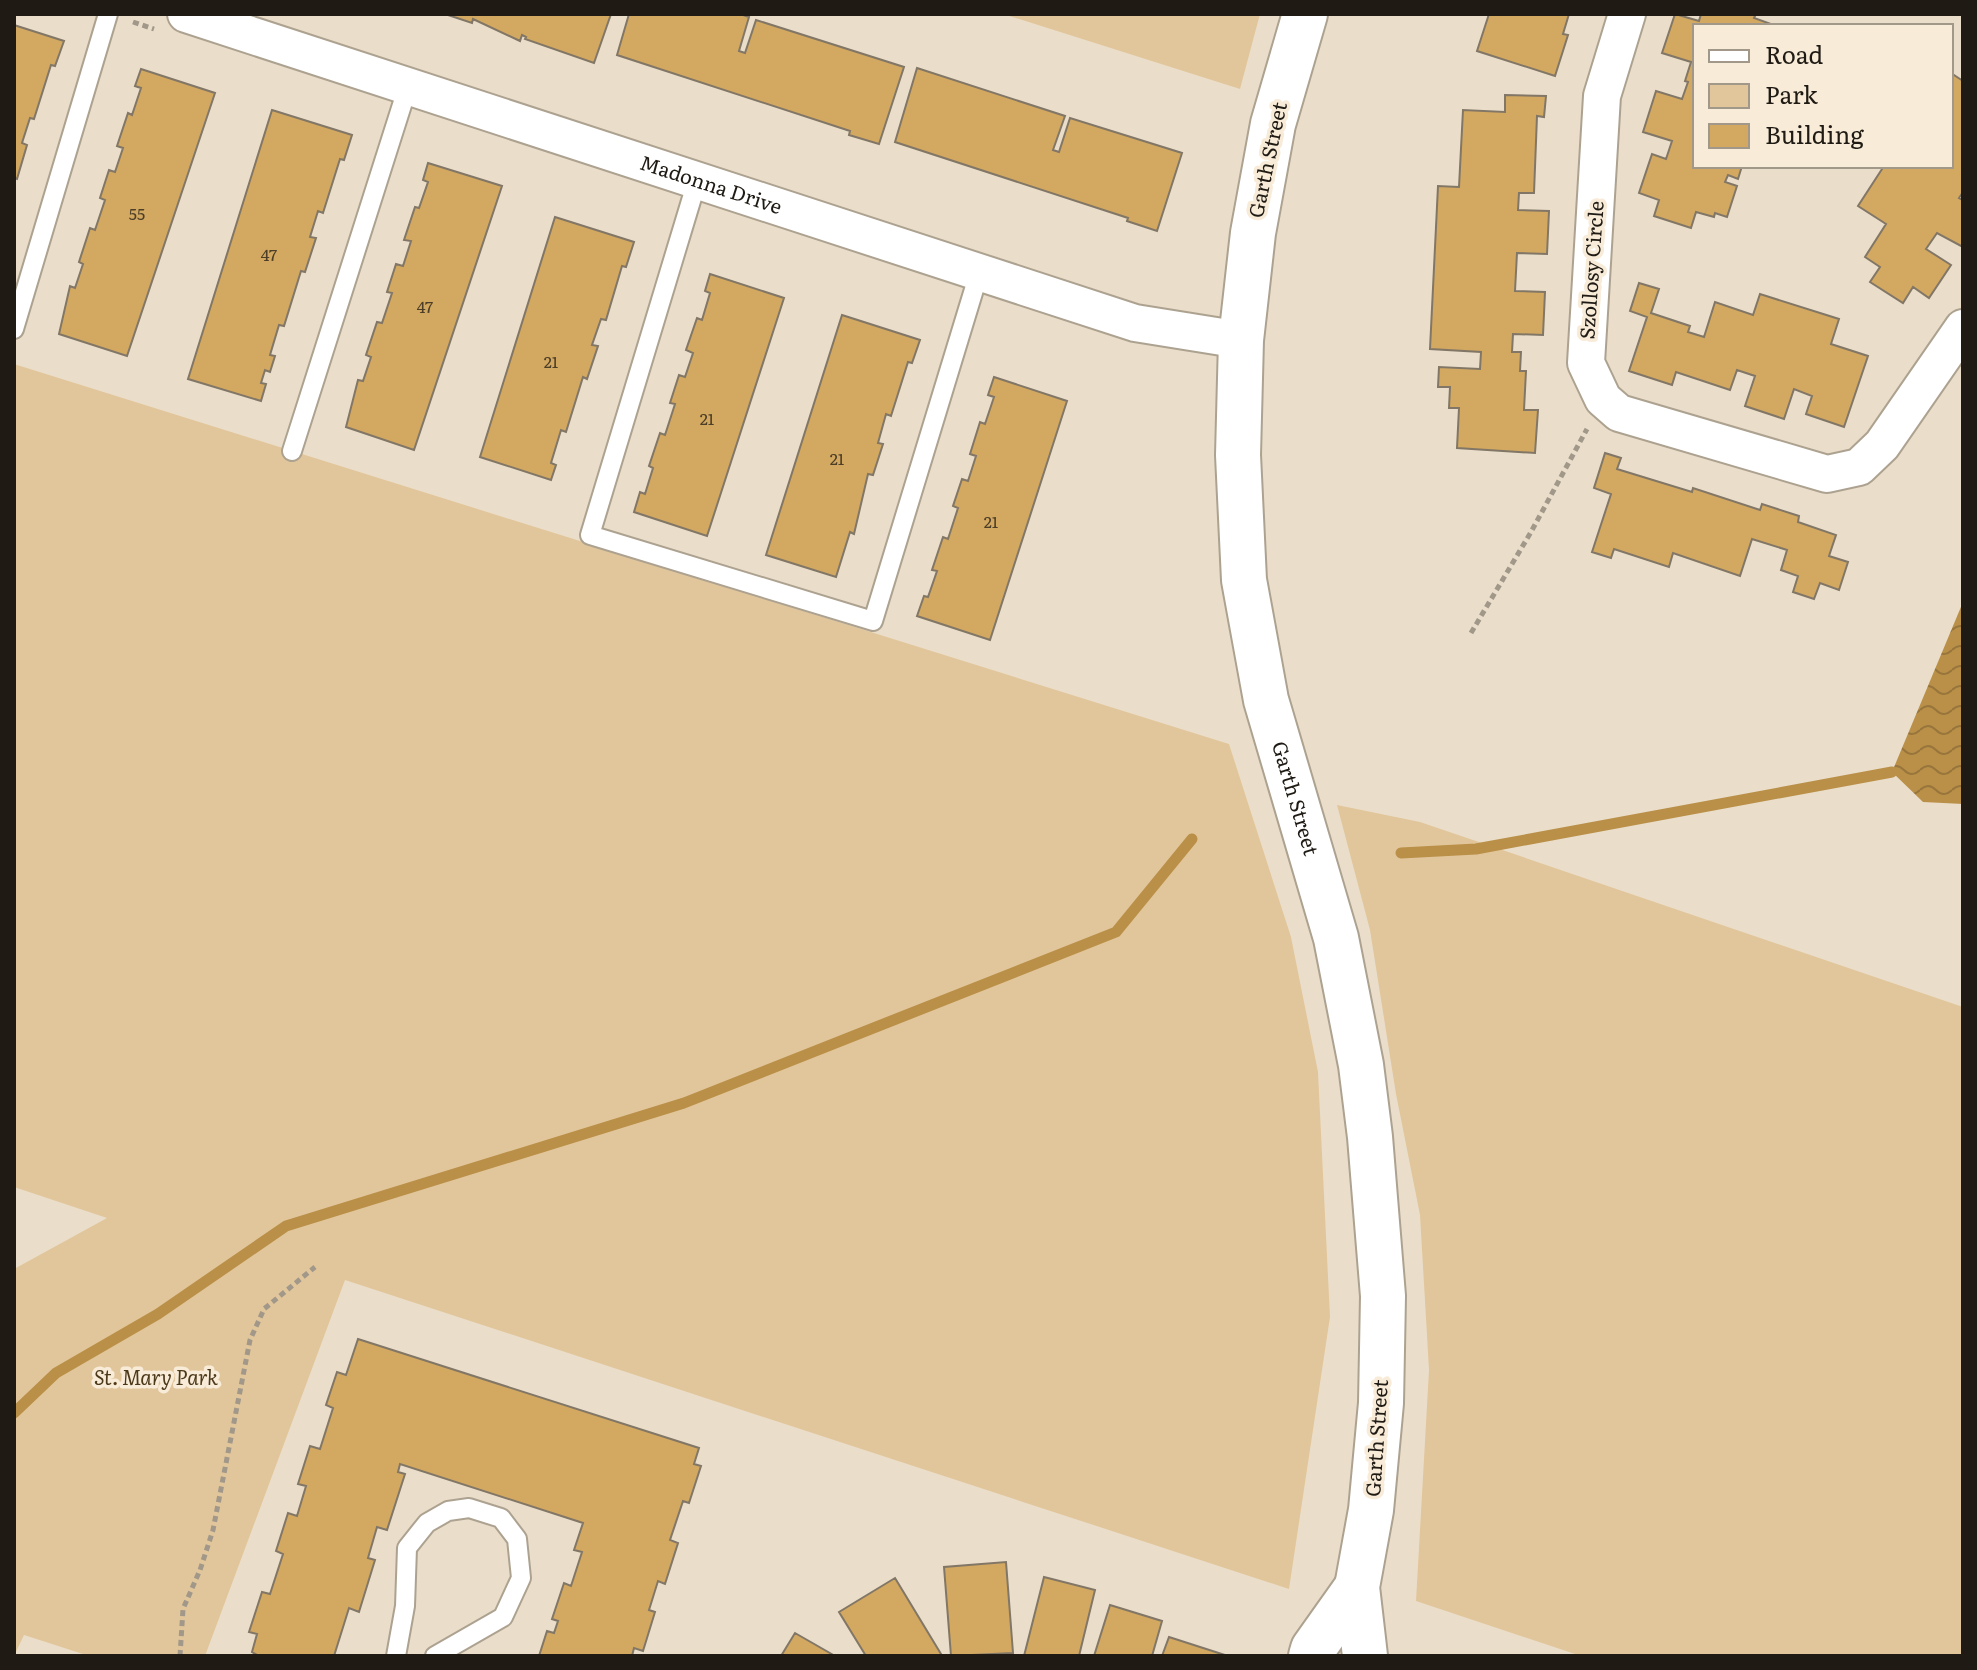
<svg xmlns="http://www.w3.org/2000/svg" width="1977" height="1670" font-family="Literata,serif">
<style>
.green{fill:#e2c69b}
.water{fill:url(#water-waves)}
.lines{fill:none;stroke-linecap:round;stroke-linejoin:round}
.stream{stroke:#ba9048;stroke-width:11}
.building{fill:#d3a860;stroke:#827766;stroke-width:2}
.service-casing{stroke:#ada290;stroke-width:22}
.minor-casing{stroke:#ada290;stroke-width:40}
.tertiary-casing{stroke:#ada290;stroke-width:48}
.path{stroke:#a19889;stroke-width:5;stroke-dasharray:6 4;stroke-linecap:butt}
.service{stroke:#fff;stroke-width:18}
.minor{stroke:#fff;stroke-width:36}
.tertiary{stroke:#fff;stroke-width:44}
.labels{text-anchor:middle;stroke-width:7;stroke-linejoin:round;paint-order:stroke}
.number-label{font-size:16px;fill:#4c3e27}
.street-label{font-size:20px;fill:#1f1b14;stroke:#f8ebd8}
.park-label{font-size:20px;font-style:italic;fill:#4c391a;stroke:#f8ebd8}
</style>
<defs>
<pattern id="water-waves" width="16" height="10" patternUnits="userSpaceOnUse" patternTransform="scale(2)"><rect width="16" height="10" fill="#ba9048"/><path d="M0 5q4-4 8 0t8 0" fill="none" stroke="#97753b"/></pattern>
</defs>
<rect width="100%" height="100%" fill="#eadecb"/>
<path class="green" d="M1003,14H1260L1240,89Z
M14,364L1229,744L1291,937L1318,1072L1330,1317L1289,1589L345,1280L205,1656H89L24,1635L14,1656V1269L107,1218L14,1187Z
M1337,805L1420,822L1963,1007V1656H1581L1416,1601L1429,1370L1420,1215L1396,1094L1370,930Z"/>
<path class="water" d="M1963,602V804L1923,802L1892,772Z"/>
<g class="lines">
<path class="stream" d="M1401,853L1476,849L1892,772
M14,1413L56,1373L158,1314L286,1226L684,1103L1116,932L1192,839"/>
</g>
<path class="building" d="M445,14H611L594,63L525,39L526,37L522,35L520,41L473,19L472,23Z
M629,14H740L749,17L739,51L745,53L756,20L904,67L879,144L849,135L850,131L617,55Z
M1489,14H1569L1563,34L1568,35L1555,76L1477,51Z
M1675,14L1699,21L1701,14H1756L1754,18L1771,24L1770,26H1695V166H1742L1738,179L1728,175L1725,182L1737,186L1727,217L1715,213L1714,217L1696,212L1691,228L1654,216L1659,200L1639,193L1652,154L1666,159L1672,141L1643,132L1656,91L1682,99L1688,82L1685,81L1691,62L1662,53Z
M14,25L64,41L55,66L51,65L34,119L30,118L22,143L27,145L17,179L14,178Z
M917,68L1065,116L1053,150L1059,152L1070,118L1182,153L1157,231L1127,221L1128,218L895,142Z
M141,69L215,93L127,356L59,334L70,286L75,288L83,264L79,262L90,228L95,230L105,200L100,198L109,170L115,172L123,148L117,146L128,113L132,115L141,88L135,86Z
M1951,73L1963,81V192L1959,198L1963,200V247L1937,233L1926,249L1951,265L1929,298L1913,287L1903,303L1870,282L1880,267L1865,257L1886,224L1858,206L1884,166H1951Z
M1505,95L1546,96L1544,117L1537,116L1534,193H1519L1518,210L1549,211L1547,254L1517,253L1515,291L1545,292L1543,335L1513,334L1512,352H1521L1520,371H1526L1524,410H1538L1535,453L1457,448L1459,408H1449L1450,387H1438L1439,367L1480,369L1481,352L1430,349L1438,186L1459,187L1463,110L1505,112Z
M272,110L352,135L344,160L340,159L323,213L318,211L310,237L316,238L305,272L301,271L284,326L279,325L270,355L275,356L270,372L265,370L261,383L266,384L261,401L188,379Z
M428,163L502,186L414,450L346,427L358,380L363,381L371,357L366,355L377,322L382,323L392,293L387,292L396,264L403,266L411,241L404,240L415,207L419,208L428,182L423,180Z
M555,217L634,242L626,267L622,266L606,320L601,319L592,345L598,346L587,379L583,377L566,432L561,430L551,463L556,465L551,480L480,457Z
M710,274L784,298L707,536L634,512L640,492L645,494L653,468L649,466L660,433L665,435L675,404L670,403L679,375L685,377L693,353L686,350L697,318L702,320L710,293L705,291Z
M1639,283L1659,289L1651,313L1690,326L1688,332L1704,337L1715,302L1753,315L1760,294L1839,319L1831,344L1868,356L1844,427L1806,414L1812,396L1794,389L1784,419L1745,406L1755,376L1737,370L1730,390L1676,372L1672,385L1629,371L1647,317L1630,311Z
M842,315L920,340L912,363L908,362L891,416L886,414L878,443L883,444L873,475L868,474L854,534L850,532L836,577L766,555Z
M994,377L1067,401L990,640L917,616L924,596L928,597L937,571L932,570L943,537L948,539L958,508L953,506L962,479L968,481L976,456L970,454L980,422L985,424L994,397L988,395Z
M1605,453L1621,458L1617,469L1692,492L1693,488L1760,510L1762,504L1799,516L1798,522L1836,535L1829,556L1848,562L1839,590L1820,583L1814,599L1793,592L1798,576L1781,570L1787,550L1752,539L1740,576L1673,553L1669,567L1614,549L1611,558L1592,552L1611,494L1594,488Z
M358,1339L699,1448L694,1464L701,1466L689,1503L683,1501L670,1540L678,1543L665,1584L658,1581L649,1610L655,1612L643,1651L634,1648L632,1656H539L547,1631L554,1633L558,1621L552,1619L564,1583L571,1586L582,1552L574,1550L583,1523L400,1464L398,1472L405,1474L387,1530L377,1527L368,1558L375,1560L359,1612L349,1608L334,1656H259L252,1652L257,1634L249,1632L262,1592L270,1594L283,1554L276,1551L288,1513L297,1516L306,1486L298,1484L310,1446L320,1449L333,1408L326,1405L337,1372L346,1375Z
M1006,1562L1013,1653L951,1656L944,1567Z
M1044,1577L1095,1590L1079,1656H1024Z
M895,1578L941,1654L938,1656H866L839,1612Z
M1110,1605L1162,1621L1152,1656H1094Z
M795,1633L835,1656H781Z
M1169,1637L1228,1656H1162Z"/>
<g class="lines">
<defs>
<path id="service" d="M697,181L590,535L873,621L979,273
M14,329L108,14
M292,451L408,86
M396,1656L405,1606L407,1548L427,1523L448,1511L469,1508L501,1518L517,1539L521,1578L503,1617L435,1656"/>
<g id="minor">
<path id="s1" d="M186,14L1135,323L1241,340"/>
<path d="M1627,14L1602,96L1586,363L1603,399L1619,413L1827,474L1859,467L1882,445L1963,328"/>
</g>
<g id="tertiary">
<path id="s2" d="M1305,14L1273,124L1253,233L1241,340L1238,455L1244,580L1266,700L1336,938L1361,1065L1370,1137L1383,1296L1381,1403L1371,1510L1357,1587L1365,1656"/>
<path d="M1311,1656L1313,1649L1357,1587"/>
</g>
</defs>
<use href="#service" class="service-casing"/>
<use href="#minor" class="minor-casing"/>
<use href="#tertiary" class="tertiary-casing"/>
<path class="path" d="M133,22L154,29
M1471,633L1531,532L1587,429
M180,1656L183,1609L200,1570L213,1530L250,1340L264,1309L315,1267"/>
<use href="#service" class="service"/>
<use href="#minor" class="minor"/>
<use href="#tertiary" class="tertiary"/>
</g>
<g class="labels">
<g class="number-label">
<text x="137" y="220">55</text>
<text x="269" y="261">47</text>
<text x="425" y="313">47</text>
<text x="551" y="368">21</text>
<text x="707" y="425">21</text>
<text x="837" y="465">21</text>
<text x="991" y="528">21</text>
</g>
<g class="street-label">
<text transform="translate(1268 160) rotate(-78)" y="7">Garth Street</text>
<text dy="7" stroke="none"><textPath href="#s1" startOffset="552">Madonna Drive</textPath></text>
<text transform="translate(1592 270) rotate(-86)" y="7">Szollosy Circle</text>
<text dy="7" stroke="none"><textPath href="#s2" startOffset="798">Garth Street</textPath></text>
<text transform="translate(1377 1438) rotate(-86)" y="7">Garth Street</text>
</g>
<g class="park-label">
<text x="156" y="1385">St. Mary Park</text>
</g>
</g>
<rect width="1977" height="1670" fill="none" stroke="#1f1b14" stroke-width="32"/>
<rect x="1693" y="24" width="260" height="144" fill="#f8ebd8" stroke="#a1988a" stroke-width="2"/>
<rect x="1709" y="50" width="40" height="12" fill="#ffffff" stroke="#a1988a" stroke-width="2"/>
<text x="1765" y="64" font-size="24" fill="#1f1b14">Road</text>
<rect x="1709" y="84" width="40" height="24" fill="#e2c69b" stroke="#a1988a" stroke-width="2"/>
<text x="1765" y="104" font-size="24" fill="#1f1b14">Park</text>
<rect x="1709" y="124" width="40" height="24" fill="#d3a860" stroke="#a1988a" stroke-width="2"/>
<text x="1765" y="144" font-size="24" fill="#1f1b14">Building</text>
</svg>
